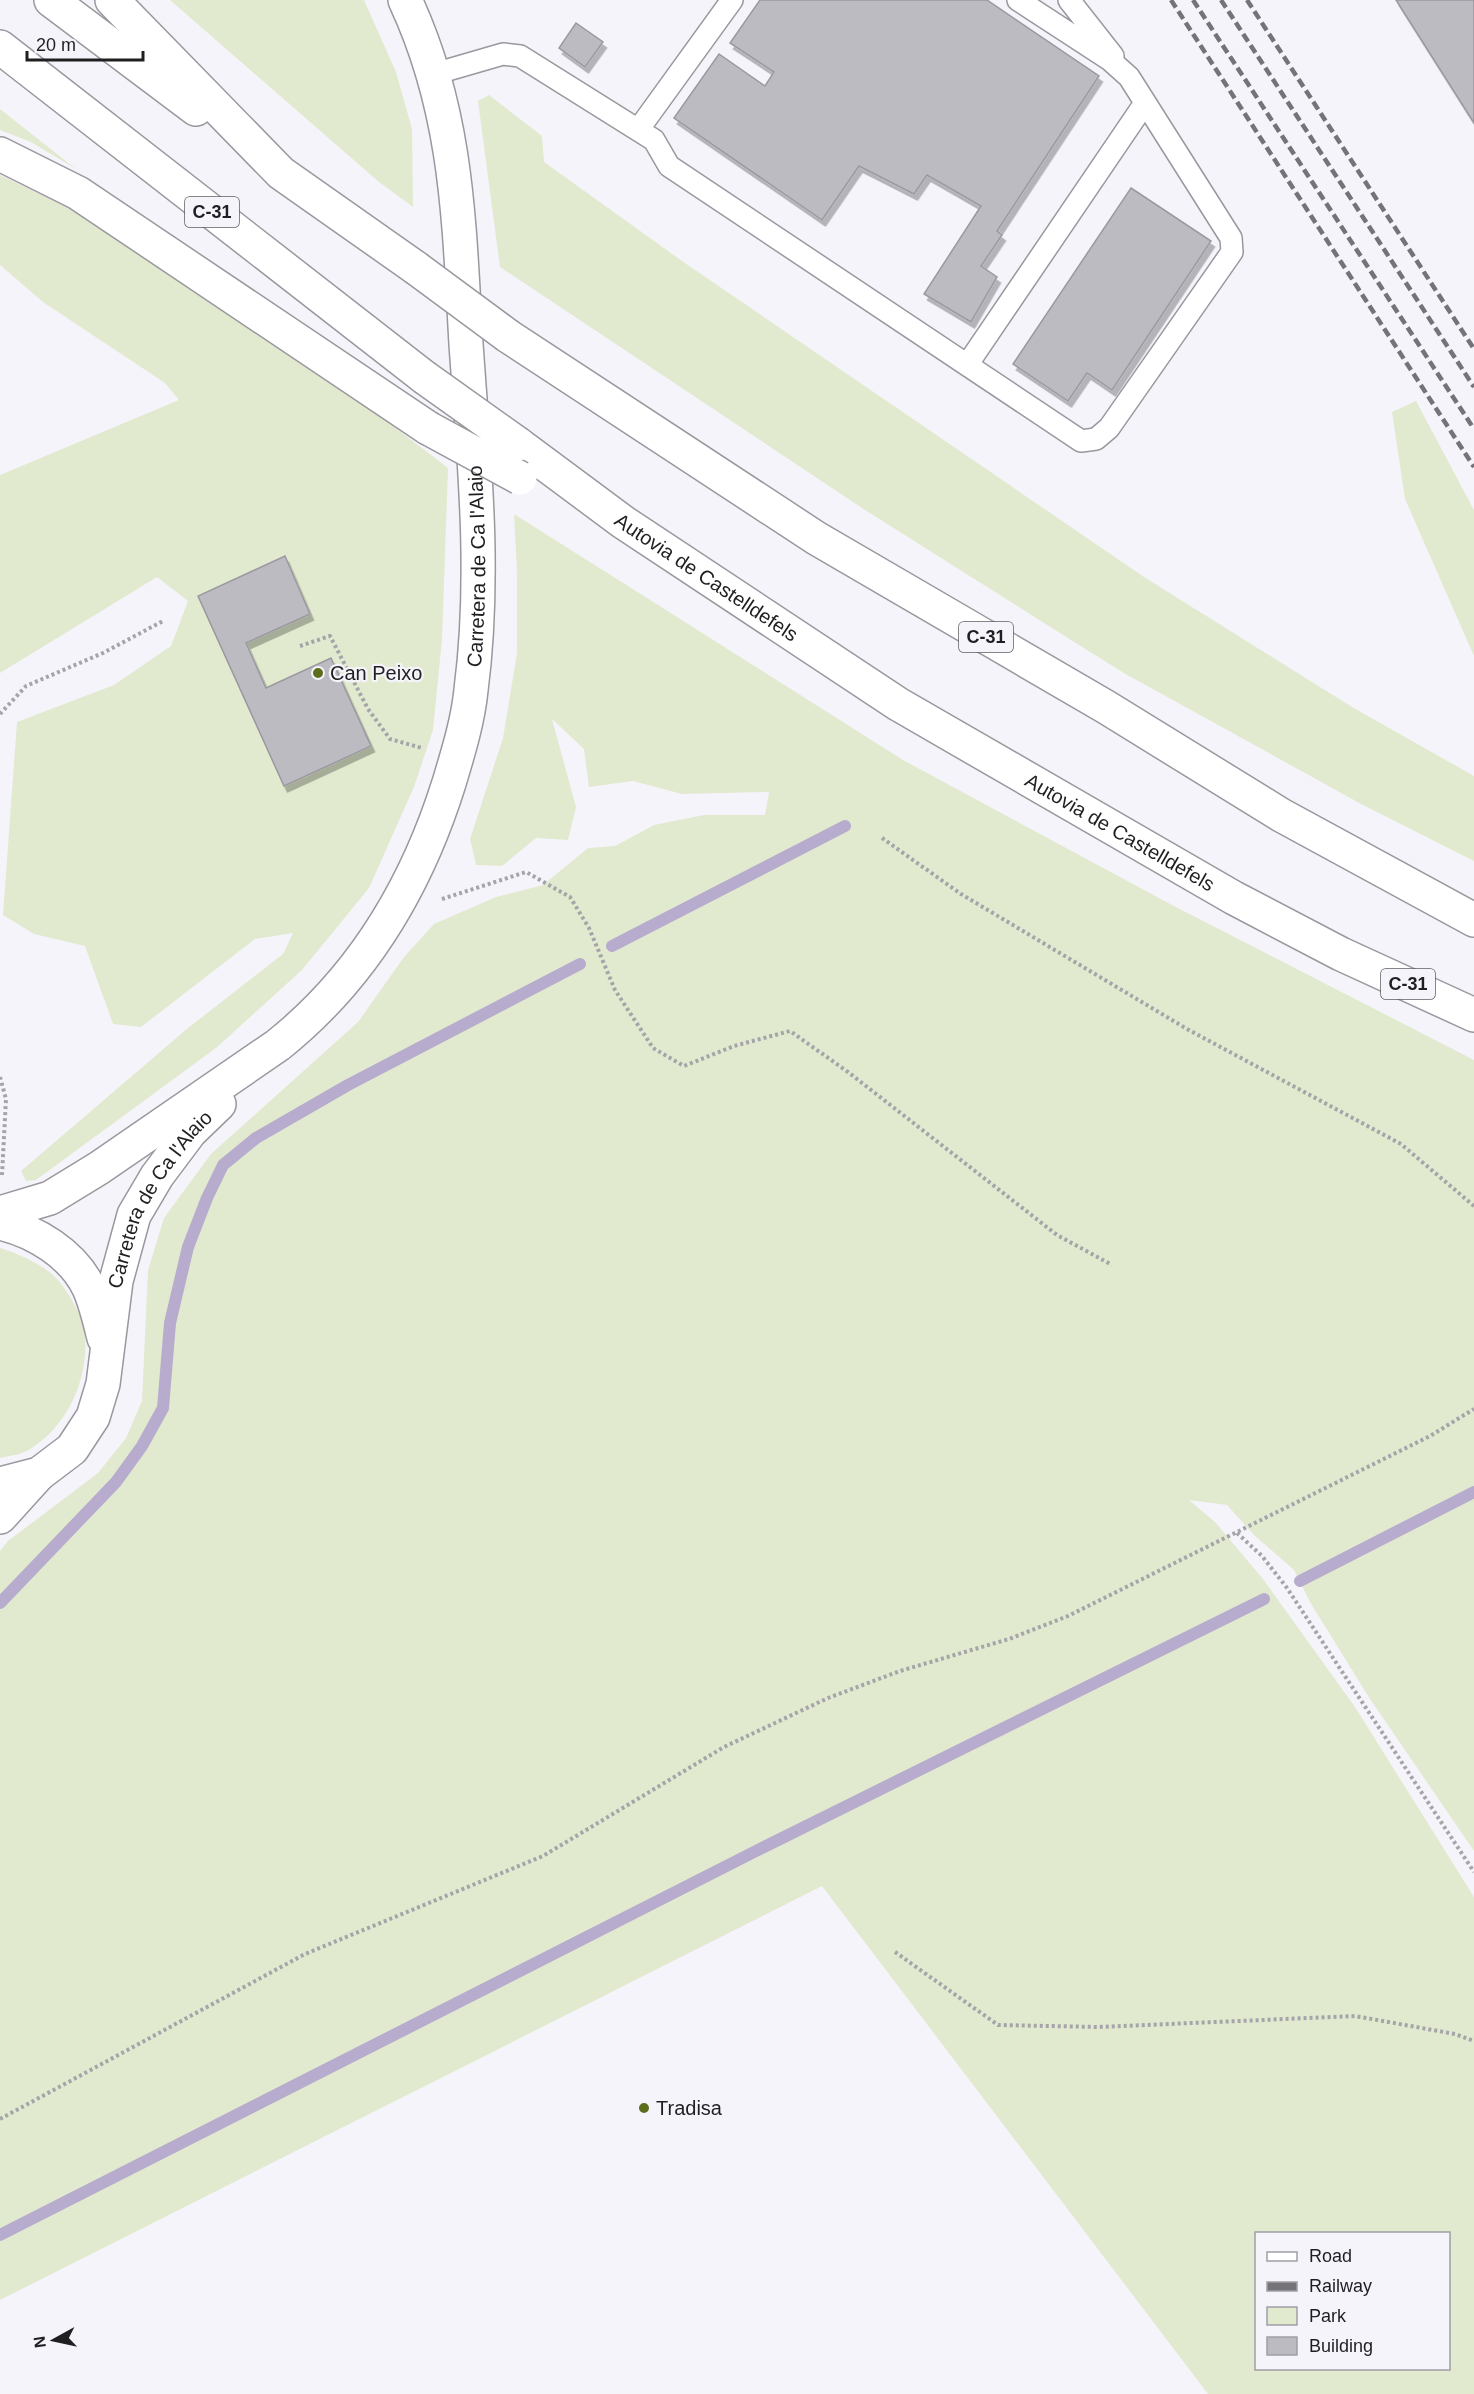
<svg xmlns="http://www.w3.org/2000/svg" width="1474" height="2394" font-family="Arial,sans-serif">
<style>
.green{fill:#e1eacf;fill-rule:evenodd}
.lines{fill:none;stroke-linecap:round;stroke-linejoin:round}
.stream{stroke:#b7abce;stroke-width:12}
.building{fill:#bdbbc2;stroke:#9b999f;stroke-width:1.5;filter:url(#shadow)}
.lane-casing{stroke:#9a979e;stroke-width:24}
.secondary-casing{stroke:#9a979e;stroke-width:36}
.highway-casing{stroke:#9a979e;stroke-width:36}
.path{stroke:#a5a4a9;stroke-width:4;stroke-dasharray:3 3;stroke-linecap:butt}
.lane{stroke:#fff;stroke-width:21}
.secondary{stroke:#fff;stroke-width:33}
.highway{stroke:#fff;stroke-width:33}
.rail{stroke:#757378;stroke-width:4.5;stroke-dasharray:9 4.5;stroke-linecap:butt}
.highway-bridge-casing{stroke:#9a979e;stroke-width:36;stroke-linecap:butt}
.highway-bridge{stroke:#fff;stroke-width:33}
.poi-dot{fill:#5c6e1c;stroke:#f6f4fb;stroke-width:2}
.labels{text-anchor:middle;stroke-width:4.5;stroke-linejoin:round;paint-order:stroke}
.shield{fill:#f6f4fb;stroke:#605e62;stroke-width:1.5}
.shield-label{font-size:18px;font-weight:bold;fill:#1f1e21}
.street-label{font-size:20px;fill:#1f1e21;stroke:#f6f4fb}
.poi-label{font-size:20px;fill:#1f1e21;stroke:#f6f4fb;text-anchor:start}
</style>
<defs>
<filter id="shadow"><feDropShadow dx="3.5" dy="6" stdDeviation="0" flood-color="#0004"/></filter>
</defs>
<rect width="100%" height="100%" fill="#f6f4fb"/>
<path class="green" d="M170,0H364L396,72L412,129L413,207L379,182Z
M489,95L542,136L544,162L682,261L1144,577L1352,707L1474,776V861L1361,804L1122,672L865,510L500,267L478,101Z
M0,109L76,169L31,142L0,130Z
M0,175L94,220L268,331L448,468L442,640L433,730L414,787L369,888L302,970L216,1048L36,1180L26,1181L21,1171L188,1028L283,954L293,933L255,939L141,1027L113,1024L85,946L34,934L3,915L17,722L114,685L171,646L188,601L157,577L0,673V475L179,400L165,383L43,302L0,265Z
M1416,401L1474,510V656L1405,499L1392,412Z
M514,514L903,760L1172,905L1474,1060V1851L1368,1696L1310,1602L1294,1570L1254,1535L1227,1505L1189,1500L1215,1522L1263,1579L1355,1707L1474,1897V2394H1208L822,1886L0,2300V1551L8,1541L98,1473L126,1438L142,1401L148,1270L164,1218L211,1154L358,1022L404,957L434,924L496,897L543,885L588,848L615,846L654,825L704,815H765L769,792L682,794L633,781L589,787L584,749L552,719L576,807L568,840L536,838L502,866L476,865L470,839L503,738L517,653V572ZM1256,2234H1448V2368H1256Z
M0,1248C17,1253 44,1265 56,1278C67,1289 84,1318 85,1334C89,1380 67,1428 27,1451C19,1455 8,1456 0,1458Z"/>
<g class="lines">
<path class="stream" d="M612,946L845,826
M1300,1581L1474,1492
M0,1603L116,1482L142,1446L163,1408L170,1323L188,1247L207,1198L223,1165L256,1138L348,1085L580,964
M0,2235L754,1852L1264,1599"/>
</g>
<path class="building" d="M760,0H987L1099,76L997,231L1002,235L981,266L997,277L971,322L924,294L981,206L927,175L914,194L859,166L822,220L674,118L719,54L765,86L774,72L730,43Z
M1396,0H1474V123Z
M576,23L603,42L585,67L559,48Z
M1131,188L1211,241L1112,390L1087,373L1068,401L1013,364Z
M285,556L310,614L246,643L266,688L331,658L371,746L284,786L198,596Z"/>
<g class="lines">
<defs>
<path id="lane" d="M1069,0L1113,56
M434,74L503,54L520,56L654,140L669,166L1081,441L1096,439L1109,428L1232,252L1231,238L1129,77L1110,60L1018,0
M638,130L732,0
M967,365L1145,103"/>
<g id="secondary">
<path id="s1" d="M0,1213L50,1198L99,1168L278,1045C363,977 417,885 449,783C458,753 468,721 471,690C486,575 474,459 466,344C459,223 458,113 405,0"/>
<path d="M0,1223C35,1231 73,1254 89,1288C96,1304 100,1322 104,1338"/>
<path id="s2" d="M0,1484L39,1474L72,1449L93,1417L103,1384L116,1281L134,1215L157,1176L190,1132L219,1104"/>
</g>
<g id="highway">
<path d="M51,0L196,109"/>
<path d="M112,0L281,173L416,268"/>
<path d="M0,47L424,377"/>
<path d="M0,154L78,193L428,428"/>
<path d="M508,336L816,538L1106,707L1281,815L1474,920"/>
<path id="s3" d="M518,444L623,522L898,704L1234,898L1341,954L1474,1015"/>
<path d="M0,1517L39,1474"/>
</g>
</defs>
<use href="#lane" class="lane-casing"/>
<use href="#secondary" class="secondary-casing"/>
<use href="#highway" class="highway-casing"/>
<path class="path" d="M300,646L330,636L368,709L390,739L422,748
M0,714L26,686L103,653L163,621
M882,838L961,894L1187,1029L1401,1144L1474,1206
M442,899L526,872L570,897L589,928L615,990L653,1048L684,1066L734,1046L790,1031L848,1072L1057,1235L1112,1265
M0,1077L6,1099L2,1175
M1237,1533L1262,1556L1287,1588L1474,1872
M895,1952L998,2025L1099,2027L1355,2016L1455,2034L1474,2041
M0,2119L305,1954L543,1856L724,1747L828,1698L900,1671L1009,1639L1068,1616L1430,1436L1474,1409"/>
<use href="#lane" class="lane"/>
<use href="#secondary" class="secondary"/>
<use href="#highway" class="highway"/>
<path class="rail" d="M1171,0L1474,467
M1193,0L1474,429
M1221,0L1474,387
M1247,0L1474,349"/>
<defs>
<path id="highway-bridge" d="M416,268L508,336
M424,377L518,444
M428,428L520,478"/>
</defs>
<use href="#highway-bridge" class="highway-bridge-casing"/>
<use href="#highway-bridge" class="highway-bridge"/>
</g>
<g class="poi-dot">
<circle cx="318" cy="673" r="6"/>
<circle cx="644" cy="2108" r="6"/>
</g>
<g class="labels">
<g class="shield">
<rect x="185" y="197" width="54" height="30" rx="4.5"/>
<rect x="959" y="622" width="54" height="30" rx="4.5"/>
<rect x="1381" y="969" width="54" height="30" rx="4.5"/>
</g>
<g class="shield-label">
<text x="212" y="218">C-31</text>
<text x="986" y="643">C-31</text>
<text x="1408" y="990">C-31</text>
</g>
<g class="street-label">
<text dy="7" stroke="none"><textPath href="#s1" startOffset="864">Carretera de Ca l'Alaio</textPath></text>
<text dy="7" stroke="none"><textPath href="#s3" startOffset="231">Autovia de Castelldefels</textPath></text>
<text dy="7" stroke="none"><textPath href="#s3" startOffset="717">Autovia de Castelldefels</textPath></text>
<text dy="7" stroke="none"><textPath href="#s2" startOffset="352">Carretera de Ca l'Alaio</textPath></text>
</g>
<g class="poi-label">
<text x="330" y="680">Can Peixo</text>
<text x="656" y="2115">Tradisa</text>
</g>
</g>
<rect x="1255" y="2232" width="195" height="138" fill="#f6f4fb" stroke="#a09ea4" stroke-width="1.5"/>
<rect x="1267" y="2252" width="30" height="9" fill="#ffffff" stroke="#a09ea4" stroke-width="1.5"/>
<text x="1309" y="2262" font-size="18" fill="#1f1e21">Road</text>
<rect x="1267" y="2282" width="30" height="9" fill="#757378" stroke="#a09ea4" stroke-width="1.5"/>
<text x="1309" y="2292" font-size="18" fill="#1f1e21">Railway</text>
<rect x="1267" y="2307" width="30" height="18" fill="#e1eacf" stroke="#a09ea4" stroke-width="1.5"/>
<text x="1309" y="2322" font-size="18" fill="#1f1e21">Park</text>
<rect x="1267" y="2337" width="30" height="18" fill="#bdbbc2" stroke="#a09ea4" stroke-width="1.5"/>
<text x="1309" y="2352" font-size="18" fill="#1f1e21">Building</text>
<g transform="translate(54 2340) rotate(262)" stroke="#f6f4fb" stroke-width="4.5" paint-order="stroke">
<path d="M0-4.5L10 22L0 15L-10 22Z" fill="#1f1e21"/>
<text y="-9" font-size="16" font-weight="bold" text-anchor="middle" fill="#1f1e21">N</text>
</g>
<path d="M27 51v9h116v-9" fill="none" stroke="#1f1e21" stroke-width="3"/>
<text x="36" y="51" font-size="18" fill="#1f1e21" stroke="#f6f4fb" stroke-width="4.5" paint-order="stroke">20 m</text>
</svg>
